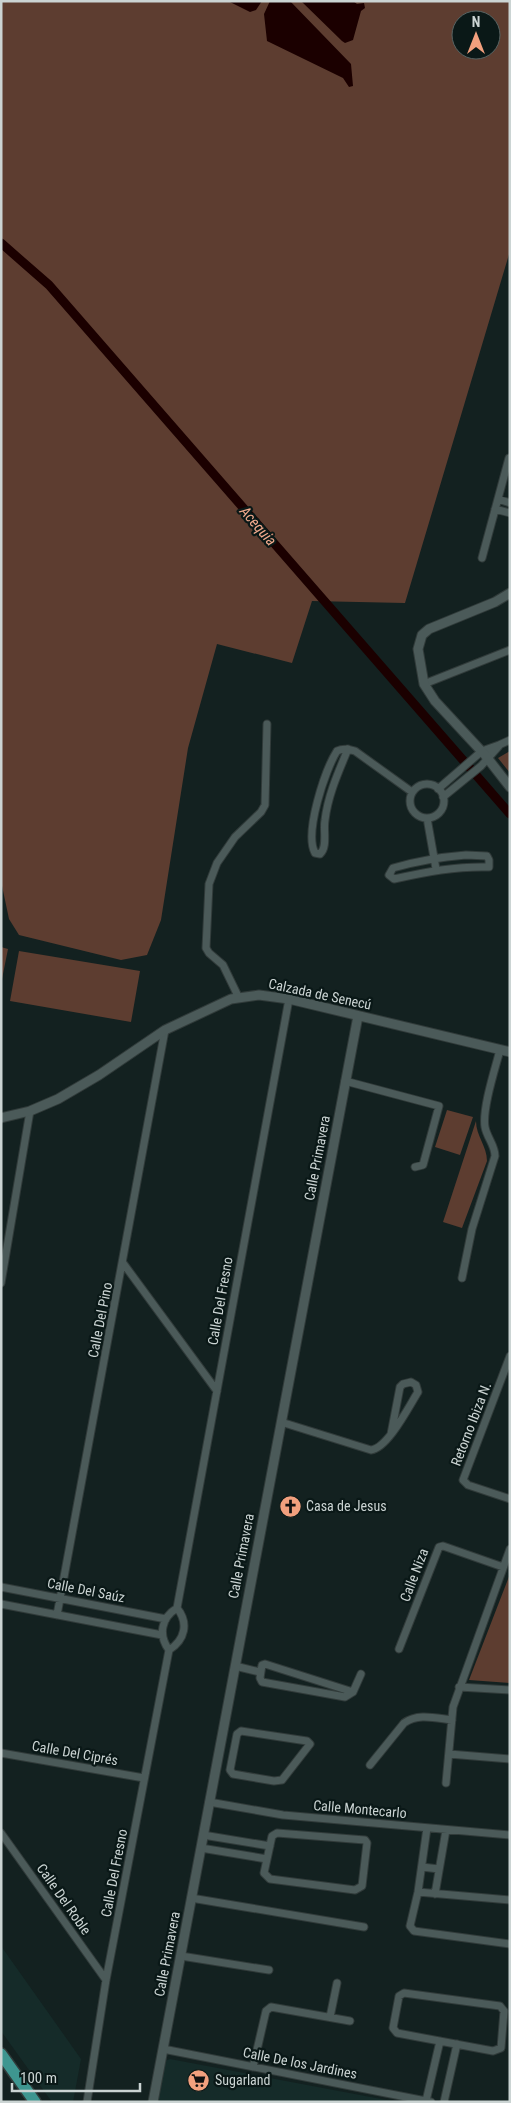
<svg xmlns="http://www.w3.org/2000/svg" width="511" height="2103" font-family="'Roboto Condensed',sans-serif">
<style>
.built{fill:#152b29}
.green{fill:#5d3d30;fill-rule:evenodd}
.water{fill:#1b0000}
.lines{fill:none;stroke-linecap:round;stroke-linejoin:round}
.canal{stroke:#1b0000;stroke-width:9}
.minor-casing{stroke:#313b3a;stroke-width:9}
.tertiary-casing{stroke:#313b3a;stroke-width:11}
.primary-casing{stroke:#313b3a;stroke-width:14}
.minor{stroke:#4b5a59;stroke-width:7}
.tertiary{stroke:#4b5a59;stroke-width:9}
.primary{stroke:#3e9690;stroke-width:11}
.labels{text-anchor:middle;stroke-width:4.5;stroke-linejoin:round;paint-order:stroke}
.street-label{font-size:14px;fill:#cbd4d3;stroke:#0a1817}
.poi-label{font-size:14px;fill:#cbd4d3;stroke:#0a1817;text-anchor:start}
.water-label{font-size:15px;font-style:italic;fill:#f2ab8e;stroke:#0a1817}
</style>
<rect width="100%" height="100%" fill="#132120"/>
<path class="built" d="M1,1946L81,2059L73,2102H52L1,2031Z
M170,2059L397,2102H158L165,2061Z"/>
<path class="green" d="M1,1H510V251L405,603L312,601L292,663L217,644L188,748L161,920L147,955L121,960L19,935L9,919L1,881ZM461,20H491V50H461Z
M510,751V773L498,758Z
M1,947L8,949L1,984Z
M19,951L140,971L131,1022L10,1001Z
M447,1110L473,1117L460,1155L435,1147Z
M476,1121C476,1136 487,1146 487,1161L462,1228L443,1222Z
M510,1574V1683L469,1680Z"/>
<path class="water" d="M228,1H262L256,10L250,12Z
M270,1H290L351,64L353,86L349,87L343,78L267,41L264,14Z
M301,1H353L357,4L364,3L365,8L361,11L353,40L345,43L342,41Z"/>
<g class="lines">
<path class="canal" d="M1,243L49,285L510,814"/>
<defs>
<path id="minor" d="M498,499L510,503
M495,509L510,513
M482,558L509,458
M424,684L510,650
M348,749C338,773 328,795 325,820C323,830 328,847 320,854L315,853C304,833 325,770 337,751C343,748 349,749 355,751L412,792
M410 801a17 17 0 1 1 34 0a17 17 0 1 1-34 0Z
M438,789L482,751L499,745L510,740
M443,797L481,766L499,746
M427,818L436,869
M466,855L487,856L489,860V867C456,866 426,872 394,879L389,875L393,868C417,861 441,857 466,855Z
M238,996L223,965L209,953L206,948L209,884L217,863L235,837L261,812L265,805L267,724
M345,1081L439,1106L423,1165L415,1167
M123,1263L217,1391
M462,1278L472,1229L495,1156C495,1145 487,1138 485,1127C482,1109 495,1069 500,1050
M1,1283L30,1111
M510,1356L463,1480L468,1485L510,1499
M281,1422L371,1450C388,1448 409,1406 418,1392L416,1385L411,1382L403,1384L400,1387L391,1434
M1,1587L166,1619
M1,1604L162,1635
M57,1615L165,1030
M399,1649L439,1547L443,1546L503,1567
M169,1650C185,1640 189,1623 177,1608
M235,1666L260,1672
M459,1687L510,1690
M353,1692L265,1664L262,1665L260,1678L262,1682L345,1697L353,1692L361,1674
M241,1731L307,1741L310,1744L282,1780L274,1781L233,1774L230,1770L237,1734Z
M1,1753L144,1778
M449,1754L510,1759
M370,1765L404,1723C418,1713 435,1718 452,1720
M446,1783L453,1707L510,1549
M209,1802L283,1815L510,1835
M427,1828L418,1892L410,1926L414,1931L510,1944
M1,1833L106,1980
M277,1833L365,1840L367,1843L362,1886L355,1890L270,1879L264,1873L272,1836Z
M203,1835L270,1846
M201,1848L267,1859
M422,1867L439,1869
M418,1892L510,1900
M435,1894L446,1830
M191,1898L364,1927
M181,1956L269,1970
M404,1993L500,2006L504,2011L501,2048L493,2051L397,2033L393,2028L399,1996Z
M330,2017L337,1983
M163,2049L431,2102
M253,2067L266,2011L271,2007L350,2021
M426,2101L440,2041
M87,2102L106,1980L169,1650C158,1635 161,1618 177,1608L289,999
M444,2102L457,2044"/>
<path id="tertiary" d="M510,593L495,602L429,629L422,635L418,649L424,684L435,701L485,755L510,787
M1,1118L30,1111L58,1099L99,1075L165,1030L231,999L259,995L289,999L510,1052
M153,2102L358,1016"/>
<path id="primary" d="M1,2054L35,2102"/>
</defs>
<use href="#minor" class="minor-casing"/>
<use href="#tertiary" class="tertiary-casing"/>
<use href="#primary" class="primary-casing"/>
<use href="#minor" class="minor"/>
<use href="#tertiary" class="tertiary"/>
<use href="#primary" class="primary"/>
</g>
<defs>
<symbol id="church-disc" viewBox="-11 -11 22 22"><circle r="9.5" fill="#f2a07e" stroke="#0a1817"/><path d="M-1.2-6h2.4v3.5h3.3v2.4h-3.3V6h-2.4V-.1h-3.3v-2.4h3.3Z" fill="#111"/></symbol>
<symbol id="supermarket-disc" viewBox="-11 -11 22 22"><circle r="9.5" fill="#f2a07e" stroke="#0a1817"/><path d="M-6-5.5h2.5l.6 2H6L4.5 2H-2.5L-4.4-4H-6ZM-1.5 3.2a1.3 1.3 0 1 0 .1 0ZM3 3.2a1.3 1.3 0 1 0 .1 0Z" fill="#111"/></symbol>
</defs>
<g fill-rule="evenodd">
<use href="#church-disc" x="278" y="1494" width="25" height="25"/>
<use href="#supermarket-disc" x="186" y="2068" width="25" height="25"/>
</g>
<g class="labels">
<g class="street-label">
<text transform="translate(320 994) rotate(12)" y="5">Calzada de Senecú</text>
<text transform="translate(317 1158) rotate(-79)" y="5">Calle Primavera</text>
<text transform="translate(220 1301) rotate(-80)" y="5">Calle Del Fresno</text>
<text transform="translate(100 1320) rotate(-79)" y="5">Calle Del Pino</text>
<text transform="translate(471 1424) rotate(-69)" y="5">Retorno Ibiza N.</text>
<text transform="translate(241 1556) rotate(-79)" y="5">Calle Primavera</text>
<text transform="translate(414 1575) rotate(-69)" y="5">Calle Niza</text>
<text transform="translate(86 1590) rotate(11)" y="5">Calle Del Saúz</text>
<text transform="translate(75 1753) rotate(10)" y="5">Calle Del Ciprés</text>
<text transform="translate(360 1809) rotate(5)" y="5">Calle Montecarlo</text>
<text transform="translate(114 1873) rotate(-79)" y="5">Calle Del Fresno</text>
<text transform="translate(64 1899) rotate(55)" y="5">Calle Del Roble</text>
<text transform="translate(167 1954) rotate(-79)" y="5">Calle Primavera</text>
<text transform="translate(300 2063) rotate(11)" y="5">Calle De los Jardines</text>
</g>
<g class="poi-label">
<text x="306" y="1511">Casa de Jesus</text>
<text x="215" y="2085">Sugarland</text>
</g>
<g class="water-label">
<text transform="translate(258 526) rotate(49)" y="5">Acequia</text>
</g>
</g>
<rect width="511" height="2103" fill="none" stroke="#cbd4d3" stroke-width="5"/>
<g transform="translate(476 35)"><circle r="24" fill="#0a1817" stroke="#576362"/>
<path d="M0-4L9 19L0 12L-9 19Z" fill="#f2a07e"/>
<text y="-8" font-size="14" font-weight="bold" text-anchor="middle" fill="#cbd4d3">N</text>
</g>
<path d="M12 2083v8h128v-8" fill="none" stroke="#cbd4d3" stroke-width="2.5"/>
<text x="20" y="2083" font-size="15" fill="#cbd4d3" stroke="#0a1817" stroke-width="4" paint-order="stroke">100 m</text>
</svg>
